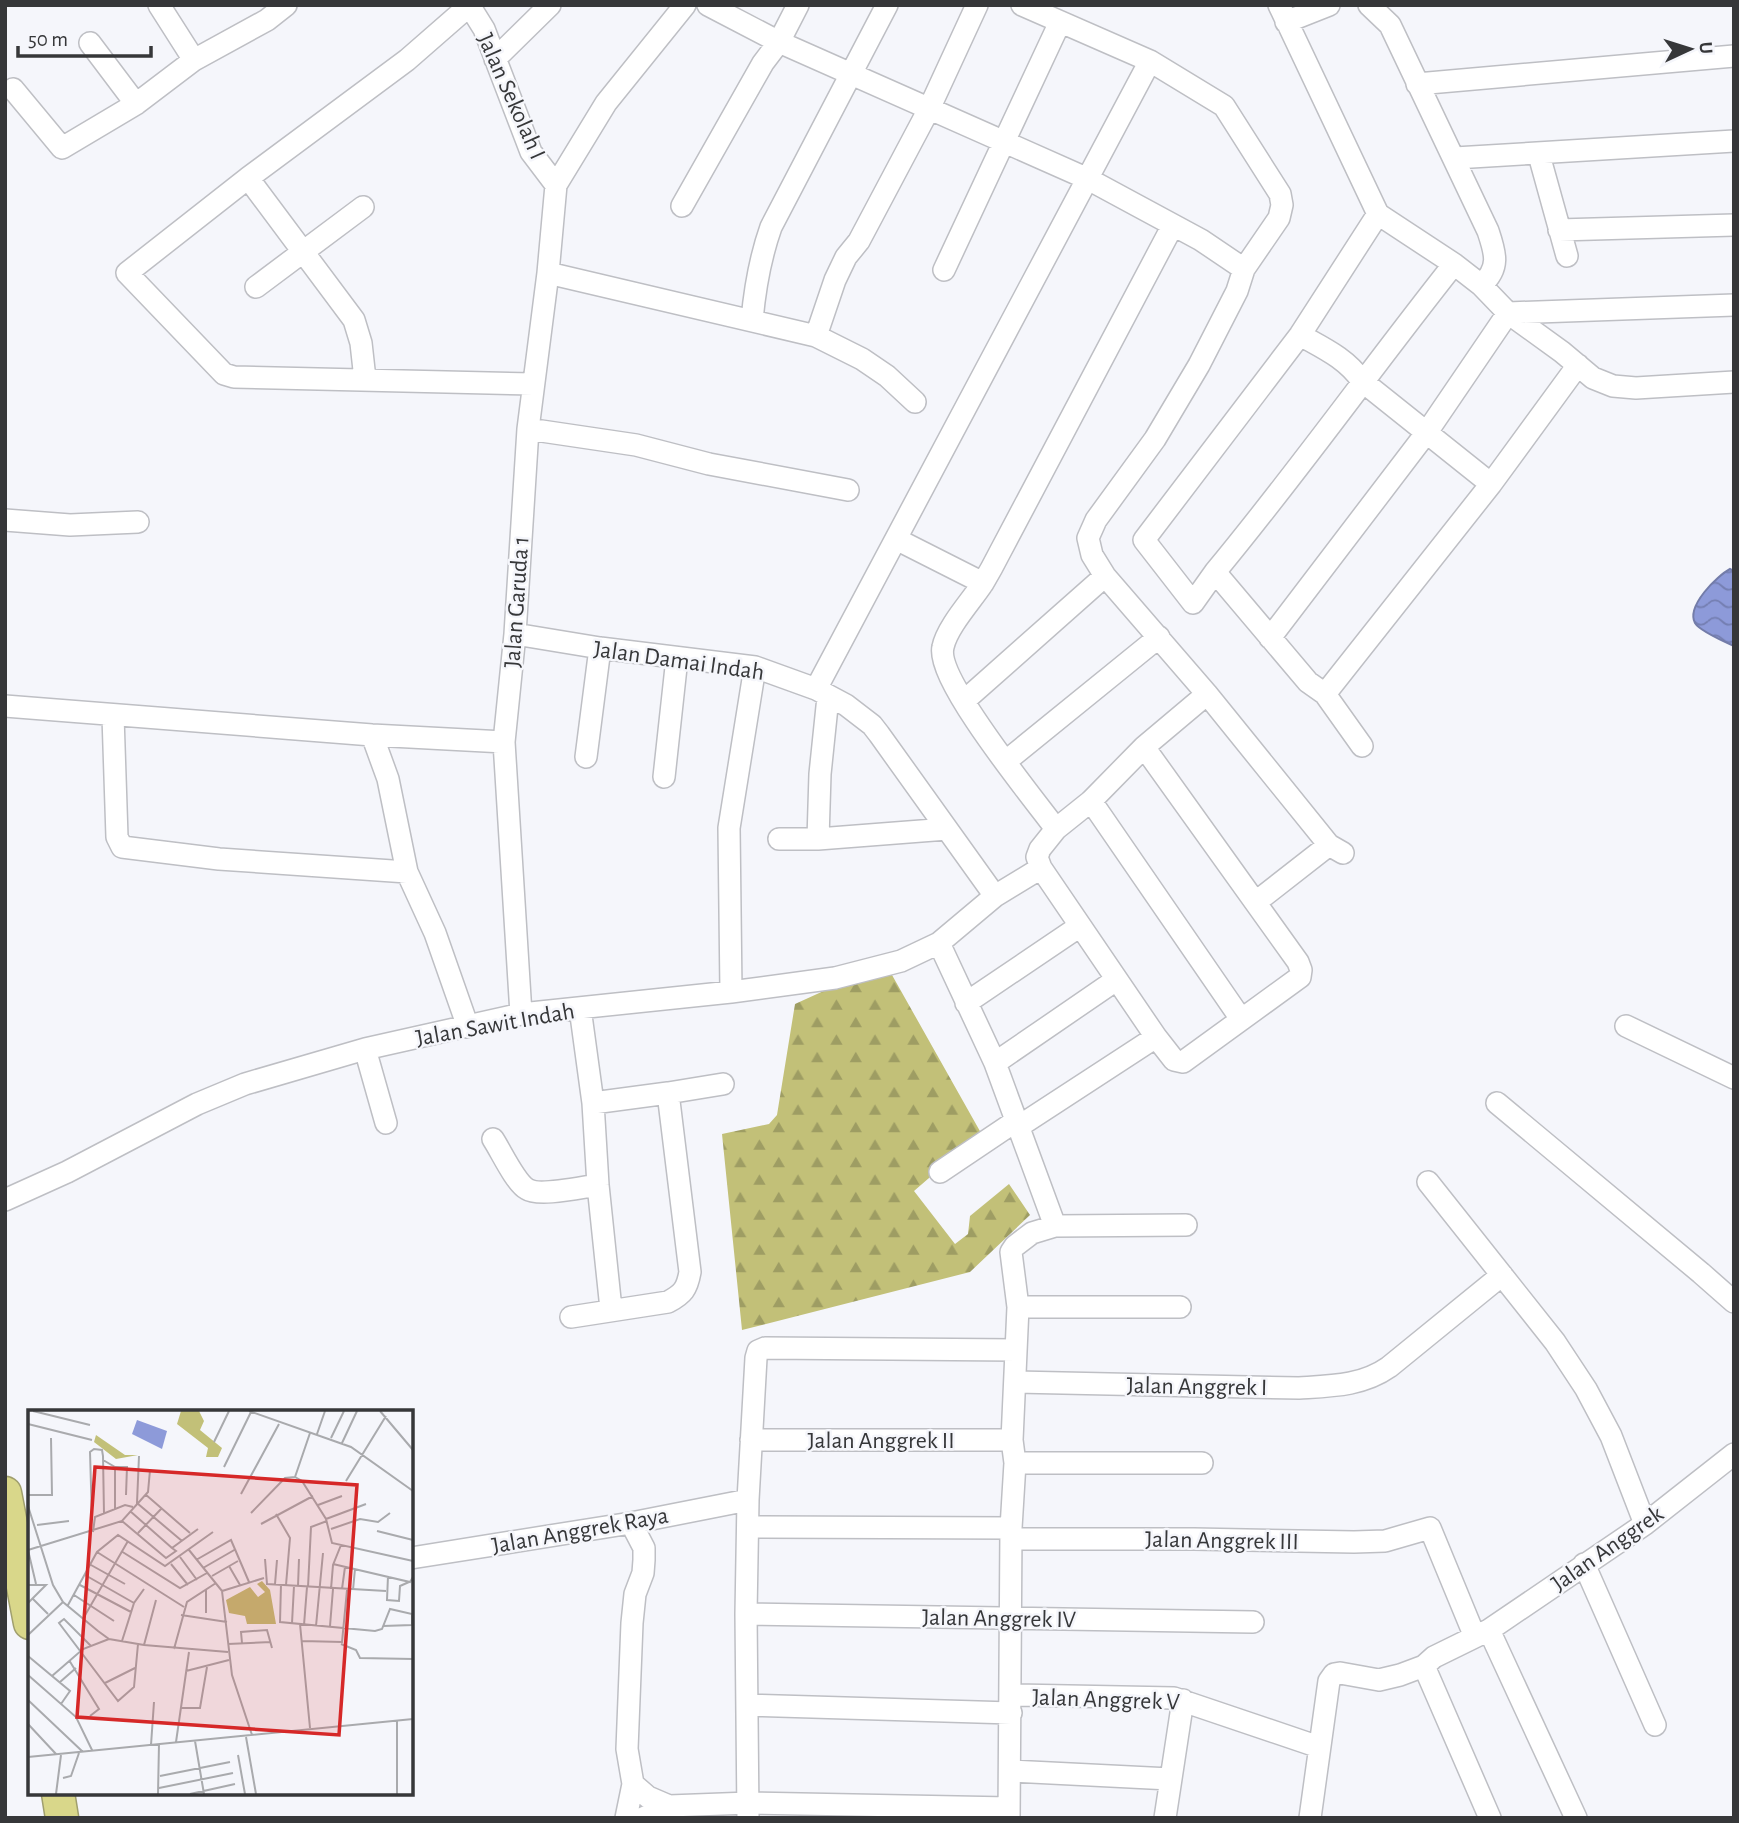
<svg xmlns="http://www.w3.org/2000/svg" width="1739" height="1823" font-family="'Alegreya Sans',sans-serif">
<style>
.forest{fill:url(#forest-firs)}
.water{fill:url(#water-waves);stroke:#737ca9;stroke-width:2}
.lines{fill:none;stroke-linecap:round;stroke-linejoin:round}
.minor-casing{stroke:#bebfc4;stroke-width:24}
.highway-casing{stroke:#a09f6e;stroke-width:35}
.minor{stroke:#fff;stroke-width:21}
.highway{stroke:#d9d78a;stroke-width:32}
.labels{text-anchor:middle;stroke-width:5;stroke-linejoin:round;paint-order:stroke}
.street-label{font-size:24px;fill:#363739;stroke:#f5f6fb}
.inset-road{fill:none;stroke:#a9aaad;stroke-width:2}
.view{fill:#d62828;fill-opacity:0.15;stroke:#d62828;stroke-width:3.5}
.inset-edge{fill:none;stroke:#363739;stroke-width:3.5}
</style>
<defs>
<pattern id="forest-firs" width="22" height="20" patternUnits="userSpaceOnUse" patternTransform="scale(1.75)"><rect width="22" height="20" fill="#c2c078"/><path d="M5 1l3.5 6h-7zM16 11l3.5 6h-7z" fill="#9e9d63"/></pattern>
<pattern id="water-waves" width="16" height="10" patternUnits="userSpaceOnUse" patternTransform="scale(1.75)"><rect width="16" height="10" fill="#8d9ad9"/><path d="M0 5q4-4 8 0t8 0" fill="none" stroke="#747eb1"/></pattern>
</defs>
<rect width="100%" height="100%" fill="#f5f6fb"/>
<path class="forest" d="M884,971L892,975L981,1133L914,1191L955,1244L968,1234L970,1216L1009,1184L1030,1215L970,1272L742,1330L722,1134L769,1124L777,1115L795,1004L828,989Z"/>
<path class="water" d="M1730,569L1734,571V646C1725,642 1699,630 1695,623C1686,606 1717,576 1730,569Z"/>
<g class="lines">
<defs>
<path id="minor" d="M159,5L194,60
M469,5L484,29L531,152L556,185
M470,5L407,60L248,178L127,273L224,374L234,377L533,384
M708,5L779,42L1088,179L1201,240L1244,269
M1022,5L1150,61L1224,106L1280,194L1282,205L1279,218L1244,269L1237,291L1199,365L1155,439L1096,520L1088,538L1092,555L1105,576L1207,694L1329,845L1343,853
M1279,5L1378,214L1454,264L1481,285L1508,313L1562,352L1593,378L1613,386L1636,388L1734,382
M1369,5L1390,25L1488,231C1495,252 1501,268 1481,285
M1286,22L1329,5
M90,43L136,104
M495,59L550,5
M1417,84L1734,56
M13,89L62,148L136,104L194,60L267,20L286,5
M1539,155L1567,256
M1455,158L1734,141
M248,178L354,320L361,343L365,379
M682,206L763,63L779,42L798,5
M1559,230L1734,225
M944,270L1060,22
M548,273L816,336L862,359L887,376L915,402
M256,287L363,207
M752,320C755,287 760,258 771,227L887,5
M1300,335C1323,348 1346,358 1362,381L1491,484
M816,336L835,280L846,257L859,241L929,109L977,5
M528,429L636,445L709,464L848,490
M5,520L70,525L138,522
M896,539L983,583
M1215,572C1298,472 1373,366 1454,264
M515,634L600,648L755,667L816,689L846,705L872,725L879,734L995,896
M1270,638L1427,432L1508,313L1734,305
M816,689L1150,61
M1325,694L1491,484L1578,365
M964,701L1105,576
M5,706L372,735L504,742
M113,716L117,837L122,847L219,859L407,872
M372,735L388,779L407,872L435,933L468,1027
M1362,746L1325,694L1308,682L1215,572L1193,603L1144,540L1300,335L1378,214
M586,757L600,648
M1005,762L1159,637
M664,777L677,658
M1091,801L1241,1019
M1056,829C1034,799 935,679 943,647C947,627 972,600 983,583C989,573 994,564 999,554L1173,225
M779,839H818L947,829
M818,839L820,774L828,697
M1041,868L1156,1037
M1256,902L1329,845
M731,992L729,828L755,667
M966,1003L1080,926
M580,1008L593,1103L598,1185L611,1309
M521,1014L504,742L515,634L528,429L548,273L556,185L606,103L685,5
M1626,1026L1734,1078
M365,1049L386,1123
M995,1063L1116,980
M668,1093L723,1084
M1497,1103L1701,1273L1734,1302
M1018,1127L1156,1037L1174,1060L1183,1062L1300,977L1301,970L1298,962L1144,747
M493,1139C501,1151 515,1182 527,1189C539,1197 582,1187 598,1185
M940,1172L1016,1121
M1428,1182L1555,1342L1586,1389L1611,1436L1645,1524
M5,1200L67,1172L197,1104L245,1084L365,1049L521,1014L731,992L835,978L901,961L939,943
M1055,1226L995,1063L939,943L995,896L1041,868L1037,857L1040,849L1056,829L1091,801L1144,747L1207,694
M1018,1307H1180
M571,1317L668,1302C683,1294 687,1289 690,1272L668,1093L593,1103
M1016,1382L1299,1388C1331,1386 1362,1386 1389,1367L1502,1275
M751,1440H1012
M1015,1463H1202
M631,1523L644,1548V1560L643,1573L635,1594L632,1623L627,1749L633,1784L648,1797L669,1806L749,1803L1009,1808
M749,1527L1011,1528
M1011,1539H1194L1354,1542L1385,1541L1430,1528L1475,1637
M411,1558L631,1523L748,1500
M1584,1564L1655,1725
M746,1614L1253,1622
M1489,1630L1576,1818
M1424,1666L1490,1818
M1011,1695L1174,1698L1319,1747
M748,1705L1011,1713
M1011,1771L1170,1779
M626,1818L633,1784
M643,1818L669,1806
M748,1818L746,1614L748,1500L756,1358L758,1351L765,1348L1016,1350
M1009,1818L1011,1528L1015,1463L1012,1440L1018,1307L1011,1252L1015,1246L1032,1233L1055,1226L1186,1225
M1165,1818L1183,1700
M1310,1818L1329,1681L1334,1674L1340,1673L1379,1680L1400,1675L1424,1666L1434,1657L1489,1630L1645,1524L1734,1454"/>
<path id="highway" d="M5,1493L30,1623
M58,1793L62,1818"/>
</defs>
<use href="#minor" class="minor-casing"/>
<use href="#highway" class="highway-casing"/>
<use href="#minor" class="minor"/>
<use href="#highway" class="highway"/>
</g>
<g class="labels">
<g class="street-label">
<text transform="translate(512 96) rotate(66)" y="8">Jalan Sekolah I</text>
<text transform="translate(516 602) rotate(-86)" y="8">Jalan Garuda 1</text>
<text transform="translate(679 660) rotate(8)" y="8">Jalan Damai Indah</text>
<text transform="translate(495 1024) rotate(-10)" y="8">Jalan Sawit Indah</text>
<text transform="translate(1197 1386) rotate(1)" y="8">Jalan Anggrek I</text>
<text x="881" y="1448">Jalan Anggrek II</text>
<text transform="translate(580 1530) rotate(-10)" y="8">Jalan Anggrek Raya</text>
<text transform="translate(1222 1540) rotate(1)" y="8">Jalan Anggrek III</text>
<text transform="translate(1607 1548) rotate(-35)" y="8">Jalan Anggrek</text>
<text transform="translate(999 1618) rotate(1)" y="8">Jalan Anggrek IV</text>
<text transform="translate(1106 1699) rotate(2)" y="8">Jalan Anggrek V</text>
</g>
</g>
<g transform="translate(28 1410)">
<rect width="385" height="385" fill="#f5f6fb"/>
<path d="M153,1H171L176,11L172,20L194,38L190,47H178L180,38L149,14ZM68,25L97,45H110L88,49L66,32ZM234,171L242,180L248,214H219L217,206L201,203L198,190L222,177L230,187L237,182L229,174Z" fill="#c2c078"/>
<path d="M109,10L139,21L134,39L104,24Z" fill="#8d9ad9"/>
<path class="inset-road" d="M5,1L62,15M221,1L323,37L385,81M352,1L385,40M0,14L64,30M289,24L297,1M303,28L316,1M186,32L201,1M314,33L329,1M111,46L109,93L154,131M75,50L87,57V99M87,57H99L98,85M196,57L223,2M267,67L274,71L298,109L304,133L385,151M267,67L282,23M318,71L358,6M117,84L162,123M213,84L251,14M0,85H24L23,28M290,95L314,86M0,96L25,175L35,192L70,221L81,229L116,235L200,242M102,101L144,138M223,103L257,68L267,67M248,104L262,128L258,175M298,109L338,94M64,110L62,42L66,39L74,40L75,46L76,104M94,111L138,148L148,141L144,138L170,119M233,114L285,86M9,115L41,111M303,119L332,109L350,112L362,103M349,121L385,130M65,122L67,107L97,95L105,97M110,123L134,98M0,140L94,111L120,82L122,60M0,140L8,174M161,140L194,181L236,168M93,141L152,178L179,163M69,142L156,197M152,147L169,170M237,149L239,174L358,181M168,150L203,130L221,172M143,154L160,175M305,154L382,172L385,167M63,155L97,174M201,156L212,175M175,158L208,139M57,165L106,193M184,166L210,151M360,166L359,190L371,191L372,176L381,172M247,174L249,150M253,174L252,212L347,221L354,219L362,199L384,204V215L355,216M0,175H18L0,193M52,175L103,202M270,176L271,149M280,177L283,117L299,111M303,179L305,155L313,135M314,179L317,157M325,180L327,159M194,181L204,265L224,325M46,185L86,211M5,189L20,204M40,195L69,142L90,125L137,156L185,122M178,203V180M153,205L199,212M56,207L100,131M264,213L266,176M272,214L282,318M276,215L279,177M288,216L295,143M302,216L305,179M0,225L35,192M94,231L106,193L116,179M274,231L314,232L319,180M214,233L213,222L239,220L244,238M200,234L243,232M313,234L328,240L332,248L385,249M116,235L128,190M63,236L36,209L31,213L90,291L106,277L110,234M146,239L159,192L188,173M0,246L42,281L33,294M41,250L71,299L62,306M158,261L201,250M0,265L48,307L64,340M24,266L55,239L81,229M32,272L48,258M77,273L107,258M0,290L55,342M153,298H172L179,257M369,311V384M0,314L28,344M218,327L228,384M167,331L176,384M148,332L161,242M123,335L126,292M210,345L217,384M0,347L385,309M132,366L202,352M35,368L43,366L51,343M131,378L205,363M28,384L33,345M130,384L131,334M162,384L207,374"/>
<path class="view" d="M67,57L329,75L311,325L49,307Z"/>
<rect width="385" height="385" class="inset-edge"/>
</g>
<rect width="1739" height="1823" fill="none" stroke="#363739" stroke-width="14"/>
<g transform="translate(1690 49) rotate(86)" stroke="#f5f6fb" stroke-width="5" paint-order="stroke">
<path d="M0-5L12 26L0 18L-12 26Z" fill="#363739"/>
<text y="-10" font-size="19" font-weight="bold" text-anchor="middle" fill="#363739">U</text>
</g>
<path d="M18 46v10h133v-10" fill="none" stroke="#363739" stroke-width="3.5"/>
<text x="28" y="46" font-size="21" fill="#363739" stroke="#f5f6fb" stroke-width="5" paint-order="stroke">50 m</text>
</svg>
